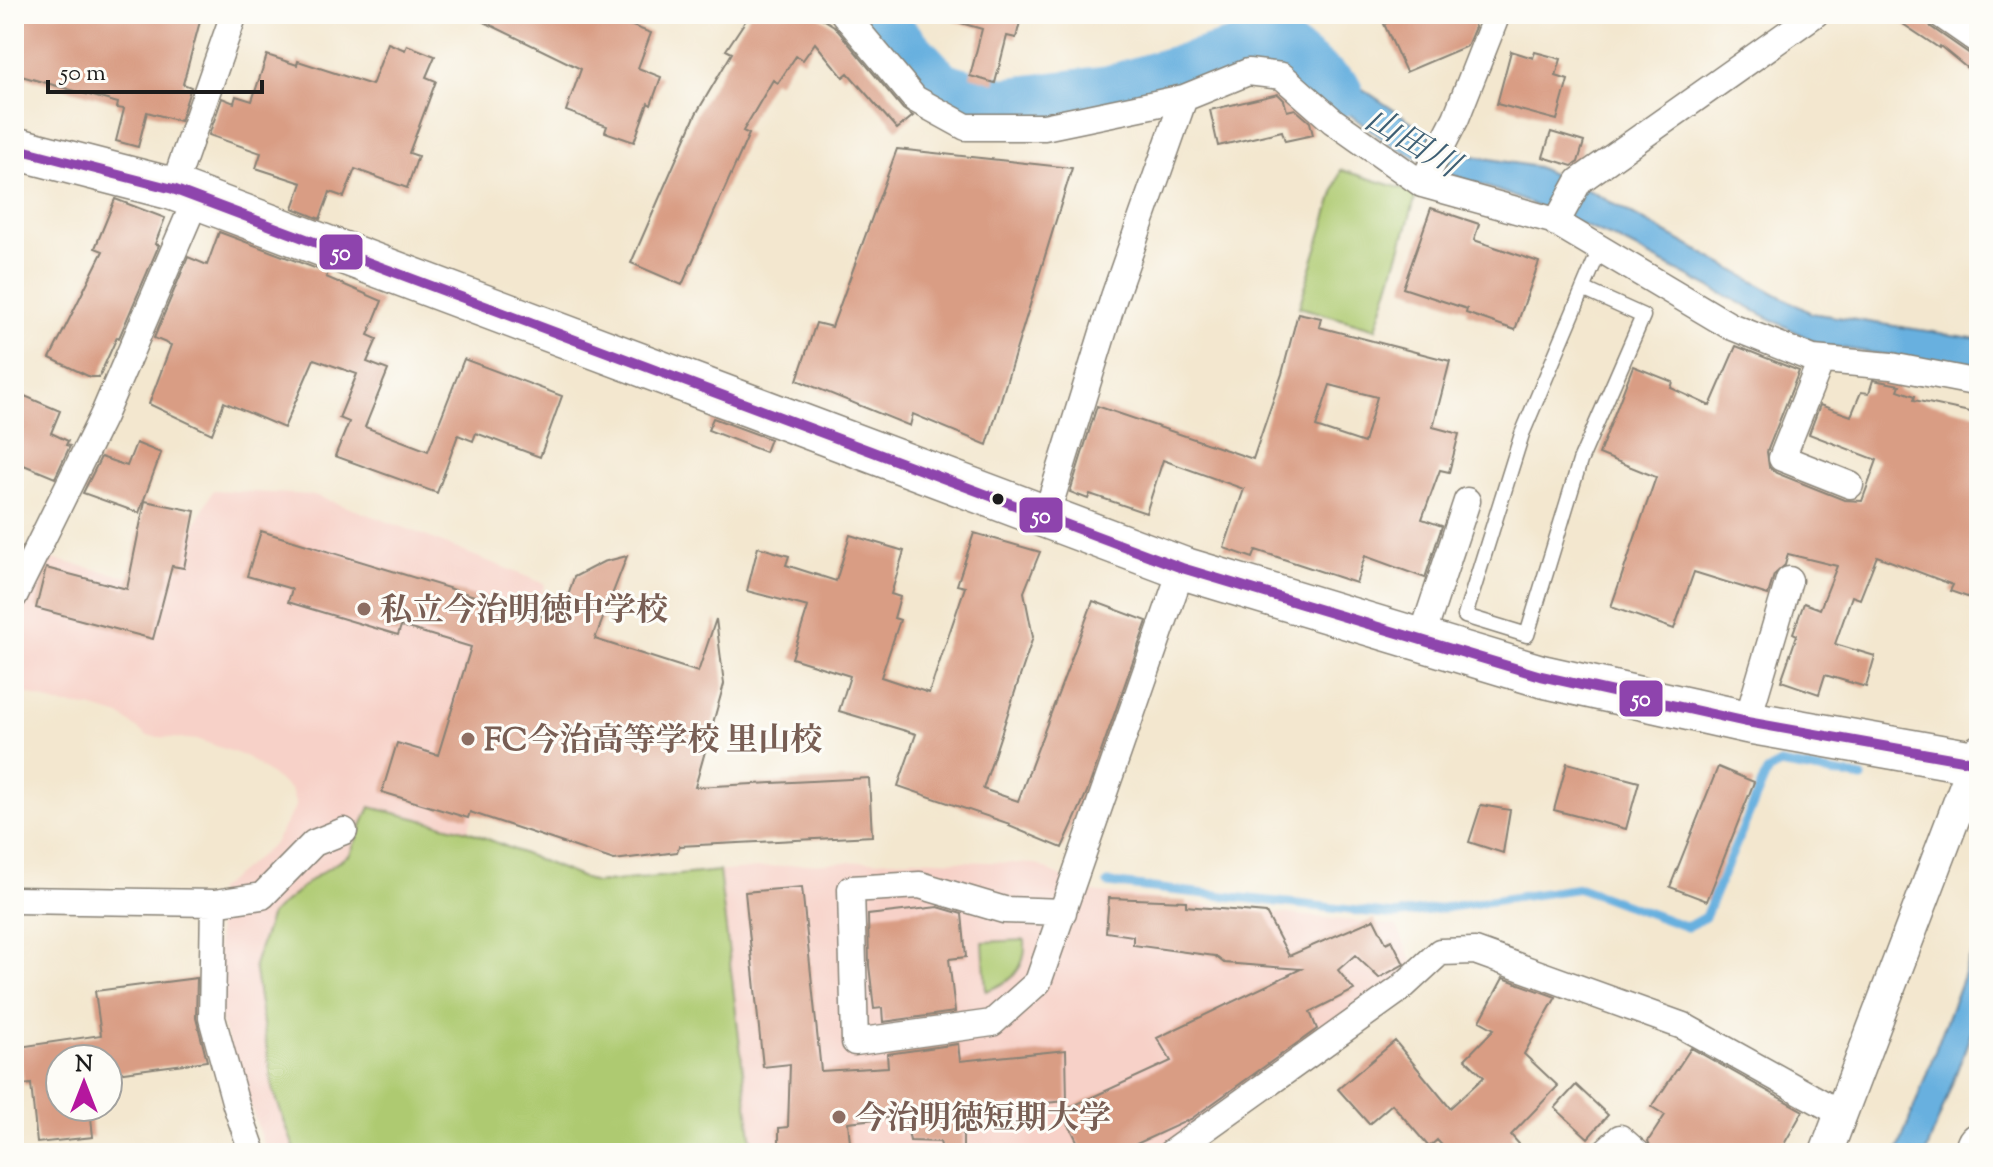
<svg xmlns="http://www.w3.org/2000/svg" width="1993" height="1167" font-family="'Sorts Mill Goudy','Noto Serif JP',serif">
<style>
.built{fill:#f7d1c8}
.green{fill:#aeca71;stroke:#657346;stroke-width:2}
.water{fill:#68b0df;stroke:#42667e;stroke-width:2}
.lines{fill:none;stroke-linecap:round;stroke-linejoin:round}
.stream{stroke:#68b0df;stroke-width:9}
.river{stroke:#68b0df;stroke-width:52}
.building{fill:#d99d84;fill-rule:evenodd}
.service-casing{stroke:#888276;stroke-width:17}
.minor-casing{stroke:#888276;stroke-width:29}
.tertiary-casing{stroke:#888276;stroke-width:35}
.primary-casing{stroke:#888276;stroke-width:45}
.motorway-casing{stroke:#888276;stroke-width:47}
.service{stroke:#fff;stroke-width:14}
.minor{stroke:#fff;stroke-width:26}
.tertiary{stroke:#fff;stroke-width:32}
.primary{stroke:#fff;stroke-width:42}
.motorway{stroke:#fff;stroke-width:44}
.bus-1-casing{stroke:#fdfcf7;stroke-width:16}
.bus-1{stroke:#8e44ad;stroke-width:10}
.bus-dot{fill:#1c1c1c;stroke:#fdfcf7;stroke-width:3}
.education-dot{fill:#8d6e63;stroke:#fdfcf7;stroke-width:3}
.labels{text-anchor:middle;stroke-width:6;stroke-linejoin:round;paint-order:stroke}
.education-label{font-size:32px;font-weight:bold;fill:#785e54;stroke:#fdfcf7;text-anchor:start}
.water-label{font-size:34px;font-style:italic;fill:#3e5f74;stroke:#fdfcf7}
.line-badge{stroke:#fdfcf7;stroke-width:3}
.badge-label{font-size:22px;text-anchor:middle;font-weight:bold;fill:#fff}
</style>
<rect width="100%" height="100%" fill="#fdfcf7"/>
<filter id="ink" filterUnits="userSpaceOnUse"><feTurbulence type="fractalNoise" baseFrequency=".0125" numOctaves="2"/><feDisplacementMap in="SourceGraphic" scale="16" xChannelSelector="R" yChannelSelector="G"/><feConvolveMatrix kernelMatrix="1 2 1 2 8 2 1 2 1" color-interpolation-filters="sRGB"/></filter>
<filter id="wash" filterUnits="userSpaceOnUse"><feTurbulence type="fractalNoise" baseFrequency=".006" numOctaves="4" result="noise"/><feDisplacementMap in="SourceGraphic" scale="32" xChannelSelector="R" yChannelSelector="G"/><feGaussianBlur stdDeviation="1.8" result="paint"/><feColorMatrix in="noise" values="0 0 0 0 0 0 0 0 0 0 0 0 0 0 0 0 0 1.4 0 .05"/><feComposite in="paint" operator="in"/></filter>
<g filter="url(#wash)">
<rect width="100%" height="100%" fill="#f3e7cf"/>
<path class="built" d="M213,490L314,495L405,528L545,584L468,831L595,883L803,864L915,859L1036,864L1092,892L1397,926L1414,966L1346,1020L1153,1153H267L218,1013L217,890L273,845L296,806L291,790L247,757L199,740L147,736L121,716L90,707L57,704L14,689V583L24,552L164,586Z"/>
<path class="green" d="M1341,170L1417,193L1376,329L1299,307Z
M370,807L468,831L595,883L719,871L753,1153H296L273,1090L254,965L271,914L312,879L350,854Z
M1025,940C1027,969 1011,982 986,991L983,942Z"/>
<path class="water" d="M1290,40L1428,133L1473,156L1537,167L1594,193L1811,313L1979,339V369L1821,345L1614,238L1507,194L1449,174L1392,146L1275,59Z
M1979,941V1012L1926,1153H1897L1969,960Z"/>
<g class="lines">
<path class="stream" d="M1108,883L1395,915L1580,888L1687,927L1705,917L1767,772L1780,764L1862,778"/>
<path class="river" d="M872,14L940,87L1002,104L1110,91L1254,49H1282L1337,92"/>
</g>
<g id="blocks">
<path class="building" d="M14,14H202L183,84L191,87L180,121L147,112L138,147L116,141L124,109L117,108L118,103L14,74Z
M468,14H556L572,22L578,14L603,26L606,16L651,33L638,68L661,77L651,105L648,103L634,142L605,132L607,126L566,111L581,69Z
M750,14H815L834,26L903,109L913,116L897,129L848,73L843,77L815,43L803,60L796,56L778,83L773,80L743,131L749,134L682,285L631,263L696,114L732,53L726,50Z
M955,14H1022L1016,38L1007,36L995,83L970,76L982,29L954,21Z
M1408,14H1469L1475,27L1467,46L1406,72L1384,24Z
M1888,14H1924L1931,27L1970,54L1979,57V78L1940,46L1939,48Z
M388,43L405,50L407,45L435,56L426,77L436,81L409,153L418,156L407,188L355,169L344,197L330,192L320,219L293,208L302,183L256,168L261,153L209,135L222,98L234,103L236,96L252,101L267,55L297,65L298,61L372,85Z
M1511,51L1533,58L1535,52L1561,59L1556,76L1568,80L1557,120L1497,104Z
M1278,94L1284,100L1287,111L1295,109L1310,122L1313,135L1285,141L1282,131L1218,146L1210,110Z
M1551,132L1584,142L1578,162L1572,166L1543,157Z
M897,149L1072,168L987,445L913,414L910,426L797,380L816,323L832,327Z
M115,199L165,218L155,244L159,245L119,338L117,337L99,377H90L50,358L103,251L95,248Z
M1431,208L1479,224L1474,240L1539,262L1515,330L1466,313L1467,309L1403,288Z
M219,232L328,273L326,277L382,301L368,335L377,339L367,362L388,370L365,427L428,451L464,359L562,396L540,457L476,433L473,441L458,435L437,493L335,456L349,422L339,418L357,374L314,359L284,428L224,402L212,434L149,404L171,345L154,338L188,257L207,265Z
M1298,313L1321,318L1319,327L1450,361L1433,427L1459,434L1449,472L1440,470L1422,519L1442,526L1425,578L1365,556L1356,583L1256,550L1253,558L1224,548L1244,489L1163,460L1146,513L1090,494L1088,499L1070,492L1097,406L1253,459L1282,374ZM1330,385L1377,397L1364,443L1316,427Z
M1736,346L1799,371L1767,452L1769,467L1776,473L1844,500L1862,501L1877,460L1809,434L1820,405L1851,416L1861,392L1869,393L1873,380L1900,385L1898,390L1915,396L1914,400L1979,414V601L1950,591L1953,585L1877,556L1860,599L1852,596L1835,644L1875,656L1866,687L1825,675L1819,694L1781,681L1797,635L1793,633L1804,603L1820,609L1837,566L1788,554L1785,565L1774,575L1768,595L1694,572L1674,629L1611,607L1656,477L1599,454L1633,366L1673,382L1671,388L1710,406Z
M20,394L60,411L51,433L68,441L66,445L70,446L55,478L14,461V410Z
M713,418L770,439L765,452L708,430Z
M136,443L161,453L139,513L83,493L101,457L127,466Z
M145,501L195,511L184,568L172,566L153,639L36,608L46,568L127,589Z
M261,531L560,622L574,577L603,562L627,556L595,639L698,672L716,619L724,684L695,787L869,778L872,836L679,846L677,852L614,860L470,812L468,818L382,792L397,743L438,755L471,647L401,626L398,635L288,602L292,589L247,576Z
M974,533L1040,552L1024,592L1033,637L983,789L1018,801L1093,601L1147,621L1087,792L1062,848L1009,826L1010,824L898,786L916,734L839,711L850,676L792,658L808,607L747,591L758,547L789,556L786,565L836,581L850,535L904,551L891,594L900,597L894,618L900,620L881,677L929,693L965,587L957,585Z
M1567,763L1639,782L1626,829L1554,810Z
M1718,767L1754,782L1707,901L1670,887Z
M1481,805L1510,810L1503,853L1469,842Z
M802,887L821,1071L888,1067L887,1054L958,1044L960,1061L1066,1050L1067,1101L963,1110V1149L947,1153H943L940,1142L910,1141L905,1116L848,1122L851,1153H779V1128L788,1127L790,1064L763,1067L745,892Z
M1109,898L1186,901V906L1266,913L1289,956L1374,919L1386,943L1392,940L1404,964L1379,978L1355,955L1338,970L1354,990L1310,1012L1317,1029L1191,1119L1132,1146L1136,1153H1083L1062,1111L1171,1061L1157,1038L1301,969L1224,963L1215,956L1133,945V936L1106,932Z
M938,907L962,914L966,957L949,959L955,1012L883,1022L882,1008L874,1009L869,965L868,915Z
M197,978L196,1018L207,1061L108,1074V1059H60V1107H90L93,1137L37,1143L31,1084L24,1085L19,1047L101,1035L95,991Z
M1503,978L1556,997L1524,1054L1558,1086L1511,1135L1527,1153H1449L1437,1140L1429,1147L1392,1104L1369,1124L1338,1089L1395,1041L1450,1108L1484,1077L1465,1059L1494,1029L1480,1021Z
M1691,1048L1803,1111L1779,1153H1653L1648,1141L1665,1115L1652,1107Z
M1576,1085L1608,1115L1588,1138L1555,1108Z"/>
</g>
</g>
<g filter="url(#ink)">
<use href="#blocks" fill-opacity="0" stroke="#888276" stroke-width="2"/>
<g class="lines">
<defs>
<path id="service" d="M1583,289L1643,316L1580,461L1527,635L1465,616L1522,434L1600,249"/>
<path id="minor" d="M844,14L915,99L966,127H1044L1184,98L1248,72L1282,76L1333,121L1422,184L1552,220L1730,326L1813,359L1891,366L1979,383
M1940,14L1979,41
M1422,184L1456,118L1497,14
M173,189L234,14
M1556,223L1579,181L1815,14
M1821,360L1782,458L1850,485
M1046,516L1114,297L1184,98
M14,596L103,416L196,199
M1421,640L1467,501
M1747,722L1789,580
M14,900L214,903L212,1018L236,1105L253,1153
M214,903L262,896L314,843L344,831
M1063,912L1004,910L920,885L851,889L855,1042L992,1023L1038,982L1182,568
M1171,1153L1400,989L1440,952L1475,951L1683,1026L1840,1113
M1604,1153L1620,1138L1637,1153"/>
<path id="tertiary" d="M1826,1153L1979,751"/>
<path id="primary" d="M14,148L173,189L1182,568L1541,676L1747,722L1979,763"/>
<path id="motorway" d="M1976,1153L1979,1145"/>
</defs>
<use href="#service" class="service-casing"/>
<use href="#minor" class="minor-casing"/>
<use href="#tertiary" class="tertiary-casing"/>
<use href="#primary" class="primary-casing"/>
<use href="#motorway" class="motorway-casing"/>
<use href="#service" class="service"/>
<use href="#minor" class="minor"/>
<use href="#tertiary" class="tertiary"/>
<use href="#primary" class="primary"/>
<use href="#motorway" class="motorway"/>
<defs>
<path id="bus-1" d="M14,148L173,189L1182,568L1541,676L1747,722L1979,763"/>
</defs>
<use href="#bus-1" class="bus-1-casing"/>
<use href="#bus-1" class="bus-1"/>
</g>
</g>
<circle class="bus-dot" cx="998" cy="499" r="7"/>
<g class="education-dot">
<circle cx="364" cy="609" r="8"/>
<circle cx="468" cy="739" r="8"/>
<circle cx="839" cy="1117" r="8"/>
</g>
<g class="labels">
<g class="education-label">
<text x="380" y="620">私立今治明徳中学校</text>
<text x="484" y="750">FC今治高等学校 里山校</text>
<text x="855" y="1128">今治明徳短期大学</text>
</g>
<g class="water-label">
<text transform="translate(1413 141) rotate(31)" y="12">山田川</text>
</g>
</g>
<g class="line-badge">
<rect x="318" y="233" width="46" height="38" rx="8" fill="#8e44ad"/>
<rect x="1018" y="496" width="46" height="38" rx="8" fill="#8e44ad"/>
<rect x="1618" y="679" width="46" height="39" rx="8" fill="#8e44ad"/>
</g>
<g class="badge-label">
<text x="341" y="260">50</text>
<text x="1041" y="523">50</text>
<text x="1641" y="706">50</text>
</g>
<rect width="1993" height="1167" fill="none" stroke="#fdfcf7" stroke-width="48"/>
<g transform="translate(84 1083)"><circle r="38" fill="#fdfcf7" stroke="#a3a29f" stroke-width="2"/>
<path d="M0-6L14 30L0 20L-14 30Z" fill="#b5179e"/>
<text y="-12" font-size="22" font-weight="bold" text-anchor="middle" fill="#1c1c1c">N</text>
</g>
<path d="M48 80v12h214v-12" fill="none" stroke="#1c1c1c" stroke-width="4"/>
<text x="60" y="80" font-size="24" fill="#1c1c1c" stroke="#fdfcf7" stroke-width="6" paint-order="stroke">50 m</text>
</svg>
